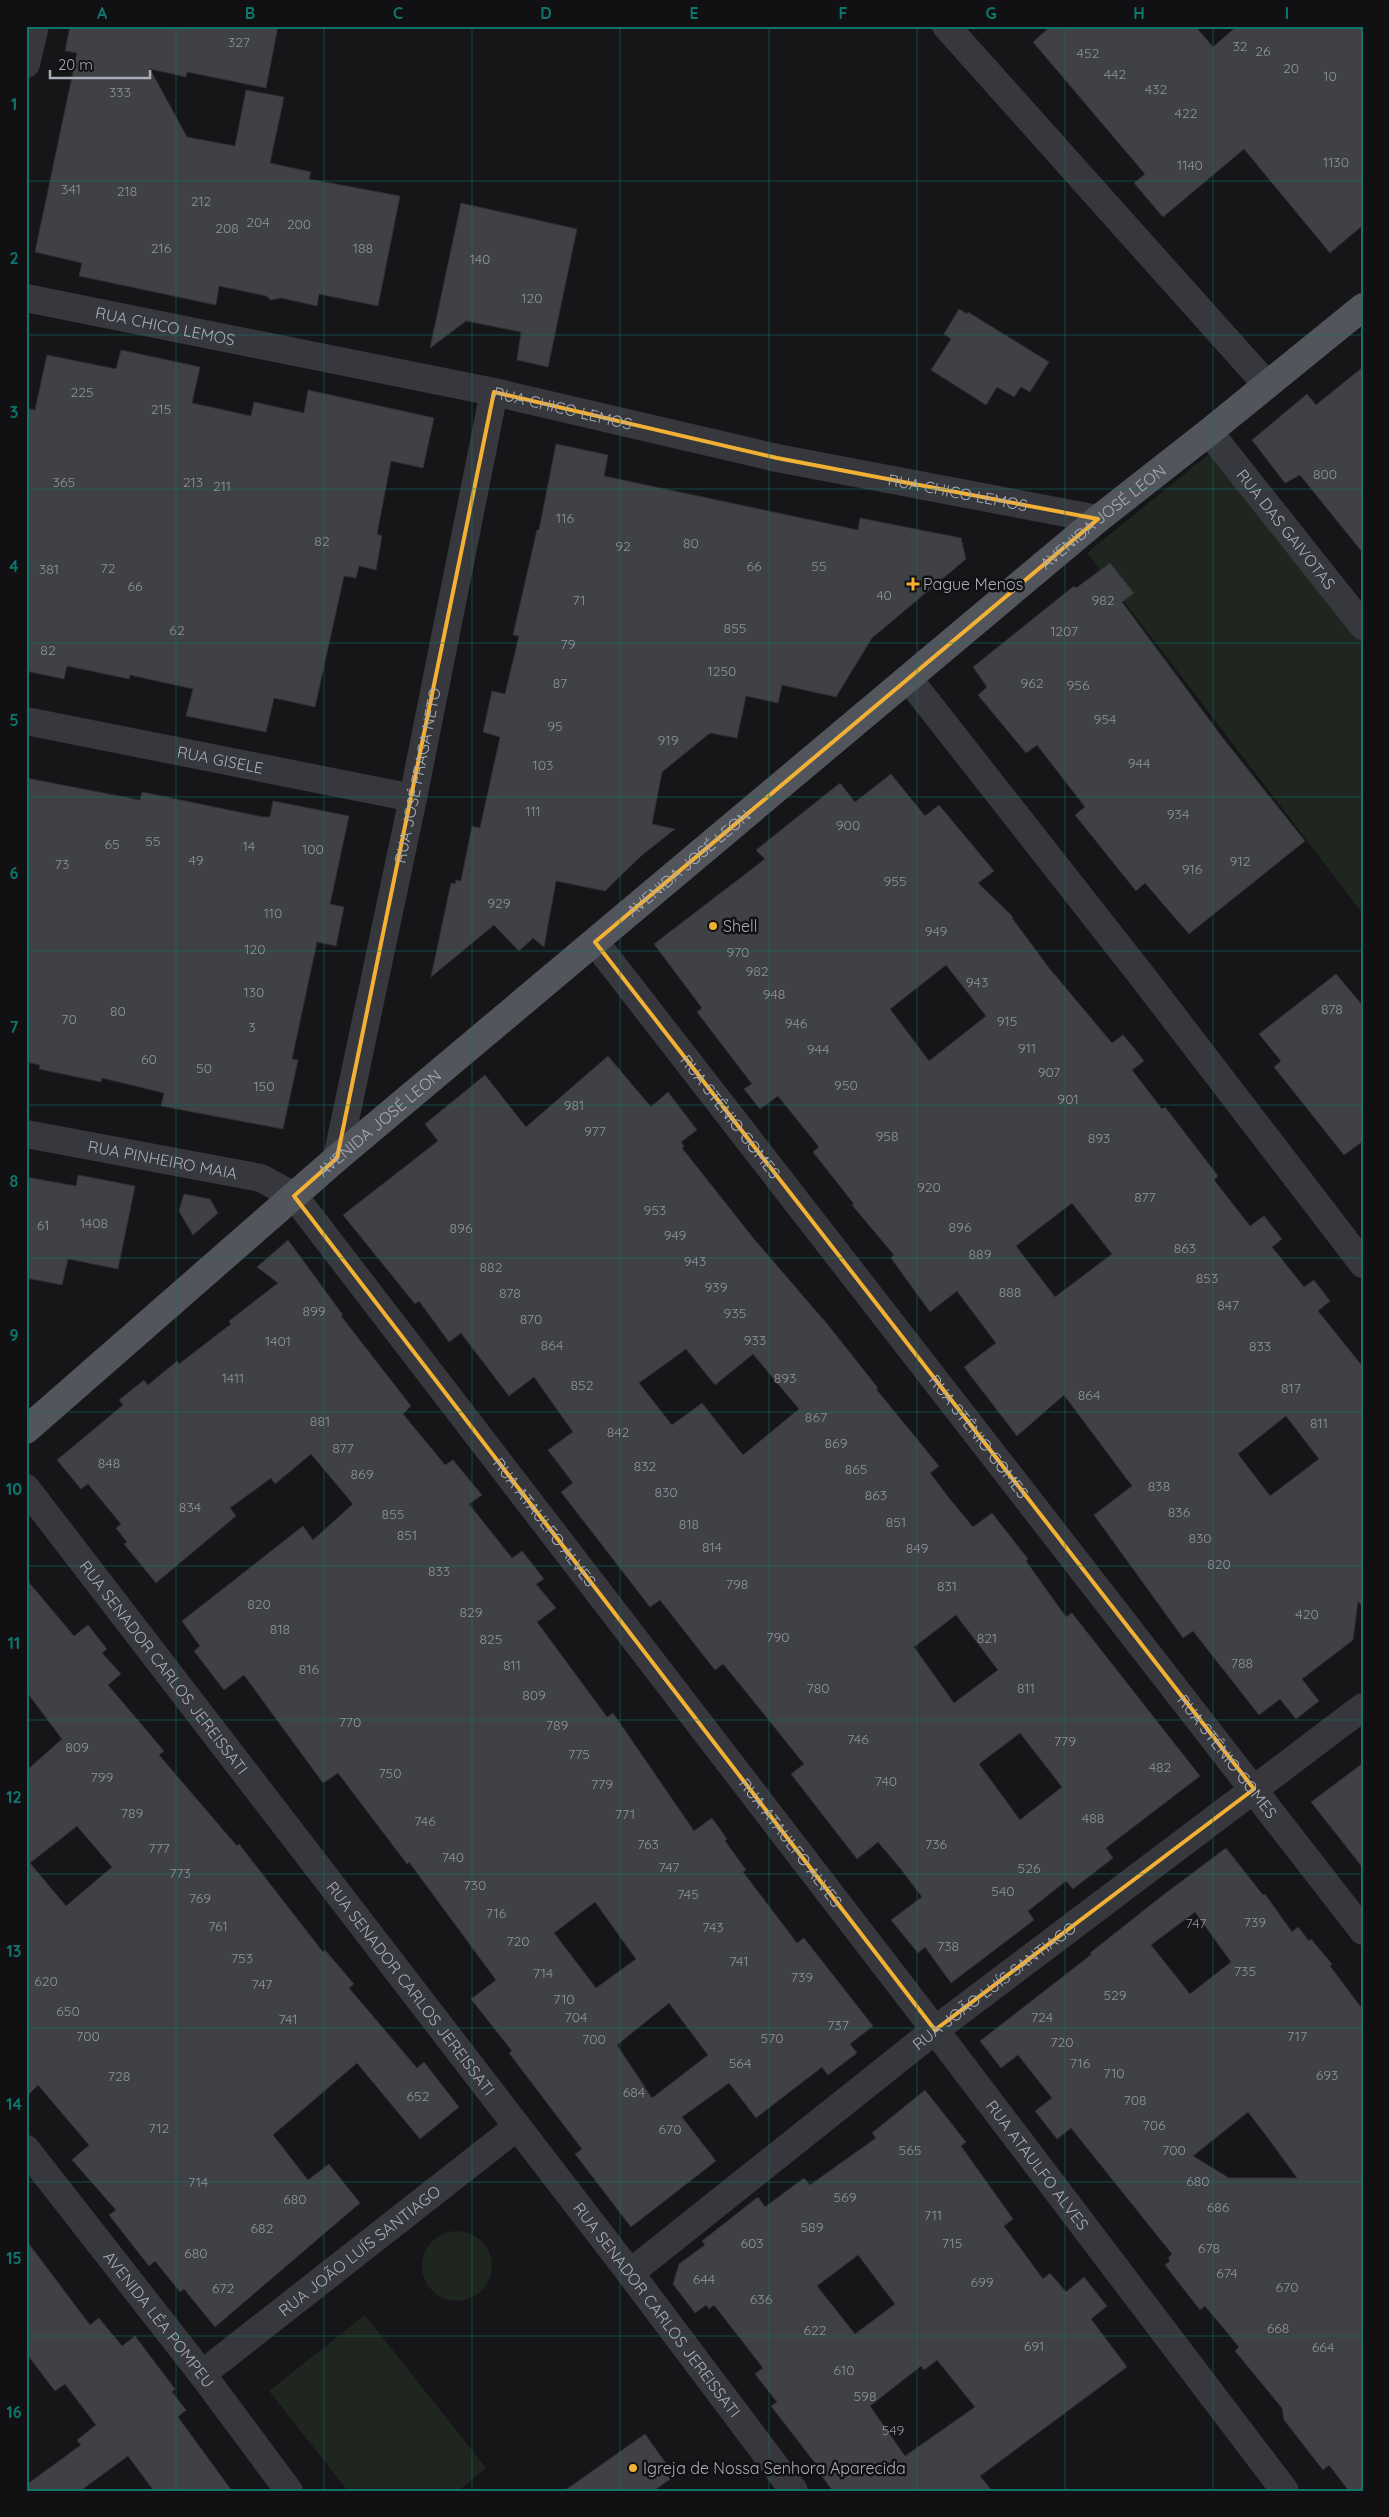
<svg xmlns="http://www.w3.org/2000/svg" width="1389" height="2517" font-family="Quicksand,sans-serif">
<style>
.green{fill:#1e261f}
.building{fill:#404145;stroke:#303034;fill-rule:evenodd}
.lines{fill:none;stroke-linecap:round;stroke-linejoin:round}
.minor{stroke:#37383d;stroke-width:28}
.major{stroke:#53555c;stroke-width:28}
.marked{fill:none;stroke:#f2b134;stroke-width:4;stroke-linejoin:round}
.grid{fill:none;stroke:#0f766e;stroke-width:1;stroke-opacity:0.55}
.poi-dot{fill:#f2b134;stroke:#111113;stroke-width:2}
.labels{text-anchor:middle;stroke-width:5;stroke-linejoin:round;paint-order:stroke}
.number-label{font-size:14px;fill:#8e929b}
.street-label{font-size:16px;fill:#a8adb8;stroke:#111113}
.poi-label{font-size:16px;fill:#a8adb8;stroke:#111113;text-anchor:start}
.neatline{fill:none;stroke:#0f766e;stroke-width:2}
.grid-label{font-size:16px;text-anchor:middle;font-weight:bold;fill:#0f766e}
</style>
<rect width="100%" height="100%" fill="#161618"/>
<path class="green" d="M1214,450L1363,642V914L1087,553Z
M422 2266a35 35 0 1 1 70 0a35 35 0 1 1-70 0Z
M365,2315L486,2468L458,2491H348L269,2391Z"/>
<path class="building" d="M70,26H278L266,88L187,72L186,77L150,69L187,137L235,146L246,90L284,97L270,163L311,172L309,179L400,196L378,306L319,294L317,306L281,298L271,300L266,296L219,286L216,305L79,276L82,263L35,252L77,53L65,51Z
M1051,26H1195L1213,47L1237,26H1363V225L1330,253L1244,149L1163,217L1134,183L1145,174L1033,42Z
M461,203L577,229L548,367L517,360L521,332L466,321L430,348Z
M959,309L967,314L968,312L1049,362L1030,392L1021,387L1014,397L997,387L986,405L931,370L951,339L944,334Z
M121,350L200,367L192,403L251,416L254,402L304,413L308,390L434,418L423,468L391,461L377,534L382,536L376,570L359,566L356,578L344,576L315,707L274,698L266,732L186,716L193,689L130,675L129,679L67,666L64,679L26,671V408L35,410L47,355L116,369Z
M1363,367V553L1300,475L1285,483L1252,440L1307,394L1316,405Z
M556,444L608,455L604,476L858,530L860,518L961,538L966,559L872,638L836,697L782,685L778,703L746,696L737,738L710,733L662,772L652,824L675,829L641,856L605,891L556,881L544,947L533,938L519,951L494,925L431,977L451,883L455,884L456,880L461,881L472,826L480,828L500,737L483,732L492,691L505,694L519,636L513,635L537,530H539Z
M1110,563L1134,593L1122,602L1222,737L1305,841L1189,934L1145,883L1136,891L1075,815L1085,807L1037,745L1026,753L978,695L987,687L973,667L1074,586L1076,588Z
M891,774L925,816L939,805L994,871L978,883L1013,917L1012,918L1049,968L1112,1043L1123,1035L1134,1048L1144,1061L1132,1070L1162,1109L1165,1107L1218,1176L1214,1180L1250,1226L1264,1216L1282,1239L1272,1247L1304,1287L1314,1280L1330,1301L1318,1311L1363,1367V1607L1358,1601L1353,1640L1302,1679L1319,1701L1296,1719L1280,1699L1259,1715L1193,1631L1183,1638L1094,1515L1132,1486L1064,1395L1017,1436L964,1367L996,1343L957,1291L930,1312L891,1258L894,1255L852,1205L854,1204L813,1152L819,1147L778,1096L760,1109L744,1089L752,1084L697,1012L702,1008L654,944L765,859L756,850L840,783L855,802ZM946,965L986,1016L929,1061L890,1009ZM1072,1203L1112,1254L1055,1297L1016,1246ZM1286,1416L1319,1459L1270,1496L1238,1454Z
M26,778L140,800L142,792L263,817H270L273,801L349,816L330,904L344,907L336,946L317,942L292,1059L298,1060L283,1129L161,1106L164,1093L102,1078L101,1082L39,1069L40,1065L26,1062Z
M1336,974L1363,1006V1141L1344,1155L1274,1067L1281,1061L1259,1034Z
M608,1056L651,1107L668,1092L697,1130L681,1142L684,1146L682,1148L754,1239L828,1325L878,1388L876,1389L939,1466L930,1473L949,1498L973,1527L992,1513L1028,1559L1026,1561L1066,1617L1072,1613L1200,1776L1106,1848L1113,1858L1073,1889L1066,1881L1028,1911L1034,1920L951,1983L925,1947L918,1953L891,1920L922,1897L900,1868L878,1842L857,1859L791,1774L804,1764L738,1682L723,1664L715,1670L660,1600L650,1607L561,1492L573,1483L548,1450L573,1432L534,1377L509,1396L461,1333L449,1342L419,1301L415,1304L343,1215L438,1141L425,1124L485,1075L526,1127ZM686,1349L715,1385L753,1354L799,1409L743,1455L702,1403L672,1425L639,1383ZM956,1615L998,1670L954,1703L914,1647ZM1020,1733L1062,1787L1020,1820L979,1764Z
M78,1175L135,1186L118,1269L68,1259L62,1285L26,1278V1177L76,1186Z
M184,1194L210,1199L218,1213L193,1235L179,1211Z
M288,1240L343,1315L341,1316L411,1406L403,1414L445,1465L453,1460L482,1495L469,1504L512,1558L522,1551L544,1579L536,1584L556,1608L537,1622L607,1717L613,1713L694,1831L712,1818L727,1839L725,1841L746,1870L743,1872L797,1943L804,1938L873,2026L850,2044L857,2053L828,2075L822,2067L756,2118L729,2083L682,2117L716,2161L631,2227L575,2154L582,2149L509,2053L512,2051L471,1999L496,1980L409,1862L407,1864L338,1773L323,1783L244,1675L224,1690L194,1651L200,1646L182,1621L303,1526L313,1540L353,1504L311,1454L275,1484L271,1478L230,1508L236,1516L156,1583L124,1544L127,1542L116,1528L121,1524L88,1484L81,1489L57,1460L123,1405L119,1400L144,1380L148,1385L177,1361L179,1364L231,1324L229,1321L278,1283L257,1267ZM595,1902L636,1959L596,1988L554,1933ZM669,2003L708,2055L652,2098L617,2045Z
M26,1579L74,1636L88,1625L107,1649L102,1653L121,1674L108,1685L164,1751L159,1755L237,1846L239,1844L323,1952L325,1950L354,1984L349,1988L417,2068L424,2062L459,2107L420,2139L357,2063L273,2135L308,2180L329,2164L360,2203L215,2327L184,2289L180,2292L155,2261L149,2266L109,2215L116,2210L72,2160L89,2145L38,2085L26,2097V1771L62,1739L26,1691ZM77,1826L112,1867L66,1906L30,1863Z
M1363,1763V1868L1311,1802Z
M1226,1848L1263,1895L1265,1894L1292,1932L1298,1927L1309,1941L1311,1939L1332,1964L1330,1966L1363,2010V2491H1349L1329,2465L1323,2470L1284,2420L1282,2408L1235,2351L1239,2347L1205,2306L1200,2310L1165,2265L1170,2261L1168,2258L1172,2254L1071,2128L1057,2139L1035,2111L1052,2098L1018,2055L1001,2068L980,2041L1092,1954L1090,1953L1158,1899ZM1195,1912L1231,1962L1190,1994L1151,1945ZM1248,2112L1268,2138L1297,2178H1229L1193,2156Z
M925,2090L966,2142L961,2146L1013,2219L1004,2226L1043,2279L1050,2273L1066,2292L1084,2277L1107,2306L1091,2319L1127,2367L980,2476L992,2491H833L817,2470L819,2468L771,2406L777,2402L755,2374L763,2368L714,2305L709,2309L706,2305L695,2313L673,2284L679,2264L705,2245L702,2241L758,2197L765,2207L804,2178L810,2185L876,2138L872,2133ZM858,2255L895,2304L855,2334L817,2286ZM937,2360L975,2407L905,2456L870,2406L921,2366L924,2370Z
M26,2240L90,2325L99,2318L122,2346L135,2336L175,2389L172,2392L186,2410L178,2417L232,2491H154L128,2456L80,2491H26V2485L81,2445L77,2440L96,2425L65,2384L55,2391L26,2353Z
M645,2434L675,2476L653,2491H564Z"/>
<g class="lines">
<g class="minor">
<path d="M946,26L1267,385"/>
<path d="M26,64L35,26"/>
<path id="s1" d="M26,298L494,392L777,458L1098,519"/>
<path id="s2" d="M1209,432L1363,626"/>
<path d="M908,678L1142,976L1363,1264"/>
<path id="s3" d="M26,721L413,798"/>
<path id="s4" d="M595,942L1363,1931"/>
<path id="s5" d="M26,1134L261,1178L294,1196L935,2030L1285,2491"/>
<path id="s6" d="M337,1158L413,798L494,392"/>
<path id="s7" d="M26,1488L630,2273L794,2491"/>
<path id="s8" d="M26,2149L202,2374L289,2491"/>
<path id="s9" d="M630,2273L935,2030L1363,1707"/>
<path id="s10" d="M202,2374L517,2127"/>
</g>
<path class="major" id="s11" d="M26,1430L337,1158L849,728L1098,519L1209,432L1363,307"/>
</g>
<path class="marked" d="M494,392L777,458L1098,519L595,942L1254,1789L935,2030L294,1196L337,1158Z"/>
<path class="grid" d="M176,26V2491M324,26V2491M472,26V2491M620,26V2491M769,26V2491M917,26V2491M1065,26V2491M1213,26V2491M26,181H1363M26,335H1363M26,489H1363M26,643H1363M26,797H1363M26,951H1363M26,1105H1363M26,1258H1363M26,1412H1363M26,1566H1363M26,1720H1363M26,1874H1363M26,2028H1363M26,2182H1363M26,2336H1363"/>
<g class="poi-dot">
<path d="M910.5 576.5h5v5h5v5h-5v5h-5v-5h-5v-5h5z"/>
<circle cx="713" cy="926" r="5"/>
<circle cx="633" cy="2468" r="5"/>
</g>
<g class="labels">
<g class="number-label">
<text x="239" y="47">327</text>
<text x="1240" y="51">32</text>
<text x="1263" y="56">26</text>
<text x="1088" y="58">452</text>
<text x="1291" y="73">20</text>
<text x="1115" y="79">442</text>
<text x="1330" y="81">10</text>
<text x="1156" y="94">432</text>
<text x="120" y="97">333</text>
<text x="1186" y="118">422</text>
<text x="1336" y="167">1130</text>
<text x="1190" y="170">1140</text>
<text x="71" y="194">341</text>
<text x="127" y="196">218</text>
<text x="201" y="206">212</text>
<text x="258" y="227">204</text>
<text x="299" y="229">200</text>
<text x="227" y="233">208</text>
<text x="161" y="253">216</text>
<text x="363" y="253">188</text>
<text x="480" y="264">140</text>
<text x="532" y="303">120</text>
<text x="82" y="397">225</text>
<text x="161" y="414">215</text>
<text x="1325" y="479">800</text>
<text x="64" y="487">365</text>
<text x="193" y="487">213</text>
<text x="222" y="491">211</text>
<text x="565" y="523">116</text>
<text x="322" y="546">82</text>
<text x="691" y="548">80</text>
<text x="623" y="551">92</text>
<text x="754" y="571">66</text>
<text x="819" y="571">55</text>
<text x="108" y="573">72</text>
<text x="49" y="574">381</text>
<text x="135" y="591">66</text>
<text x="884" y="600">40</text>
<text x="579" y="605">71</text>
<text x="1103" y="605">982</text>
<text x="735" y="633">855</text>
<text x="177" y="635">62</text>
<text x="1064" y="636">1207</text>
<text x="568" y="649">79</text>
<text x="48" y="655">82</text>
<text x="722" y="676">1250</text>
<text x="560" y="688">87</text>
<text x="1032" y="688">962</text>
<text x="1078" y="690">956</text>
<text x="1105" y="724">954</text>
<text x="555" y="731">95</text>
<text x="668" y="745">919</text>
<text x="1139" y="768">944</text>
<text x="543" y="770">103</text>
<text x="533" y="816">111</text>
<text x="1178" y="819">934</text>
<text x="848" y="830">900</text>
<text x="153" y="846">55</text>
<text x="112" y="849">65</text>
<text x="249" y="851">14</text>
<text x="313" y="854">100</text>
<text x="196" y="865">49</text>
<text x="1240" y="866">912</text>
<text x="62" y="869">73</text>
<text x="1192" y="874">916</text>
<text x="895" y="886">955</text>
<text x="499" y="908">929</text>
<text x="273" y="918">110</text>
<text x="936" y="936">949</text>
<text x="255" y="954">120</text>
<text x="738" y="957">970</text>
<text x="757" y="976">982</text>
<text x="977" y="987">943</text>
<text x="254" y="997">130</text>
<text x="774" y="999">948</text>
<text x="1332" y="1014">878</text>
<text x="118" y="1016">80</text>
<text x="69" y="1024">70</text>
<text x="1007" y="1026">915</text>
<text x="796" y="1028">946</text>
<text x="252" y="1032">3</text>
<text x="1027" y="1053">911</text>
<text x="818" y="1054">944</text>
<text x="149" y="1064">60</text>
<text x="204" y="1073">50</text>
<text x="1049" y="1077">907</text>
<text x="846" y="1090">950</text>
<text x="264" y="1091">150</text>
<text x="1068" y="1104">901</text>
<text x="574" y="1110">981</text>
<text x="595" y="1136">977</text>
<text x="887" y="1141">958</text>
<text x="1099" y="1143">893</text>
<text x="929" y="1192">920</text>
<text x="1145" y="1202">877</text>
<text x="655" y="1215">953</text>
<text x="94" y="1228">1408</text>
<text x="43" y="1230">61</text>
<text x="960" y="1232">896</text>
<text x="461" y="1233">896</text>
<text x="675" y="1240">949</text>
<text x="1185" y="1253">863</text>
<text x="980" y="1259">889</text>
<text x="695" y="1266">943</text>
<text x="491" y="1272">882</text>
<text x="1207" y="1283">853</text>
<text x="716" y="1292">939</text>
<text x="1010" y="1297">888</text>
<text x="510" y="1298">878</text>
<text x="1228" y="1310">847</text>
<text x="314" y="1316">899</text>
<text x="735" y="1318">935</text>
<text x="531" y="1324">870</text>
<text x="755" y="1345">933</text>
<text x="278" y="1346">1401</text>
<text x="552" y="1350">864</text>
<text x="1260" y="1351">833</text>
<text x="233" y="1383">1411</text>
<text x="785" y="1383">893</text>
<text x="582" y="1390">852</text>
<text x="1291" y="1393">817</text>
<text x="1089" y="1400">864</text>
<text x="816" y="1422">867</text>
<text x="320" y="1426">881</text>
<text x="1319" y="1428">811</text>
<text x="618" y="1437">842</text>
<text x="836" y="1448">869</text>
<text x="343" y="1453">877</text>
<text x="109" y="1468">848</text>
<text x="645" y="1471">832</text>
<text x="856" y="1474">865</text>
<text x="362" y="1479">869</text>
<text x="1159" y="1491">838</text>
<text x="666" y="1497">830</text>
<text x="876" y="1500">863</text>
<text x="190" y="1512">834</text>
<text x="1179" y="1517">836</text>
<text x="393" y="1519">855</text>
<text x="896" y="1527">851</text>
<text x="689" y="1529">818</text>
<text x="407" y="1540">851</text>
<text x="1200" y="1543">830</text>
<text x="712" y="1552">814</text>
<text x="917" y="1553">849</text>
<text x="1219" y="1569">820</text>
<text x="439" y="1576">833</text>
<text x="737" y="1589">798</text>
<text x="947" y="1591">831</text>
<text x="259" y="1609">820</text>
<text x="471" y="1617">829</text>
<text x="1307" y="1619">420</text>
<text x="280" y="1634">818</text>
<text x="778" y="1642">790</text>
<text x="987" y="1643">821</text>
<text x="491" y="1644">825</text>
<text x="1242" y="1668">788</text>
<text x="512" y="1670">811</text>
<text x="309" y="1674">816</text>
<text x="818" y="1693">780</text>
<text x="1026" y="1693">811</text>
<text x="534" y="1700">809</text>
<text x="350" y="1727">770</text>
<text x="557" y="1730">789</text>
<text x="858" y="1744">746</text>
<text x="1065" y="1746">779</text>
<text x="77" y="1752">809</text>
<text x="579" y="1759">775</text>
<text x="1160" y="1772">482</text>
<text x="390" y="1778">750</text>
<text x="102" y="1782">799</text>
<text x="886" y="1786">740</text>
<text x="602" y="1789">779</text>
<text x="132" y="1818">789</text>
<text x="625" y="1819">771</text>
<text x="1093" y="1823">488</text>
<text x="425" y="1826">746</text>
<text x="648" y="1849">763</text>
<text x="936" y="1849">736</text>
<text x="159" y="1853">777</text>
<text x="453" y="1862">740</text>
<text x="669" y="1872">747</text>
<text x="1029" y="1873">526</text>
<text x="180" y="1878">773</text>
<text x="475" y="1890">730</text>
<text x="1003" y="1896">540</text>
<text x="688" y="1899">745</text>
<text x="200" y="1903">769</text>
<text x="496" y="1918">716</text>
<text x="1255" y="1927">739</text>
<text x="1196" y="1928">747</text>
<text x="218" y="1931">761</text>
<text x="713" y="1932">743</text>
<text x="518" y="1946">720</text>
<text x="948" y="1951">738</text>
<text x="242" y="1963">753</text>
<text x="739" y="1966">741</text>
<text x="1245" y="1976">735</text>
<text x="543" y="1978">714</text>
<text x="802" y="1982">739</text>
<text x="46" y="1986">620</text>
<text x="262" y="1989">747</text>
<text x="1115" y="2000">529</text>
<text x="564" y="2004">710</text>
<text x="68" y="2016">650</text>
<text x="576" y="2022">704</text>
<text x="1042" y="2022">724</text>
<text x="288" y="2024">741</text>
<text x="838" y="2030">737</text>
<text x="88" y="2041">700</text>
<text x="1297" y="2041">717</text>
<text x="772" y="2043">570</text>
<text x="594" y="2044">700</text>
<text x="1062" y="2047">720</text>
<text x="740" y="2068">564</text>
<text x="1080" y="2068">716</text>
<text x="1114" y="2078">710</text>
<text x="1327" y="2080">693</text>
<text x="119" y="2081">728</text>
<text x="634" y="2097">684</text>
<text x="418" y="2101">652</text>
<text x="1135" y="2105">708</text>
<text x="1154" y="2130">706</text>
<text x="159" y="2133">712</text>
<text x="670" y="2134">670</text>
<text x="910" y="2155">565</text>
<text x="1174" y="2155">700</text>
<text x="1198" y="2186">680</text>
<text x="198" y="2187">714</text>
<text x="845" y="2202">569</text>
<text x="295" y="2204">680</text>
<text x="1218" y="2212">686</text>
<text x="933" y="2220">711</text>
<text x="812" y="2232">589</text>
<text x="262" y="2233">682</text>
<text x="752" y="2248">603</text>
<text x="952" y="2248">715</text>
<text x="1209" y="2253">678</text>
<text x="196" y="2258">680</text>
<text x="1227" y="2278">674</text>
<text x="704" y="2284">644</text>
<text x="982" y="2287">699</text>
<text x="1287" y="2292">670</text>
<text x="223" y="2293">672</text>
<text x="761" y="2304">636</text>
<text x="1278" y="2333">668</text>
<text x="815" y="2335">622</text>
<text x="1034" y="2351">691</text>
<text x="1323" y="2352">664</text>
<text x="844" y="2375">610</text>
<text x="865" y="2401">598</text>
<text x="893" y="2435">549</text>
</g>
<g class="street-label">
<text dy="6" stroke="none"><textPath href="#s1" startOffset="142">RUA CHICO LEMOS</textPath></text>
<text dy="6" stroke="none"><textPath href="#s1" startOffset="548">RUA CHICO LEMOS</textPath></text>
<text dy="6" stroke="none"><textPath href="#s1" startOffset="952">RUA CHICO LEMOS</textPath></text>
<text dy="6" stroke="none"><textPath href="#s11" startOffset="1412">AVENIDA JOSÉ LEON</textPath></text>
<text dy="6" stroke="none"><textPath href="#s2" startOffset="124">RUA DAS GAIVOTAS</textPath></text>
<text dy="6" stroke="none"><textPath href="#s3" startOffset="198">RUA GISELE</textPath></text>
<text dy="6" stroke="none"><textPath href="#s6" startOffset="391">RUA JOSÉ FRAGA NETO</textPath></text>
<text dy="6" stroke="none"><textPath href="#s11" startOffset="872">AVENIDA JOSÉ LEON</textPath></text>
<text dy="6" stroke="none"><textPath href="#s4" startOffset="221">RUA STÊNIO GOMES</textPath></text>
<text dy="6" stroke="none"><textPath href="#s11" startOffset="468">AVENIDA JOSÉ LEON</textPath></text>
<text dy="6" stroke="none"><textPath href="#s5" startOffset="139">RUA PINHEIRO MAIA</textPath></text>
<text dy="6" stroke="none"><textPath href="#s4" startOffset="626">RUA STÊNIO GOMES</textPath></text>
<text dy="6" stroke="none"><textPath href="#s5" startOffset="688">RUA ATAULFO ALVES</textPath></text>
<text dy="6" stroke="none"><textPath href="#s7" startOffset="226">RUA SENADOR CARLOS JEREISSATI</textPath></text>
<text dy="6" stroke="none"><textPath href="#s4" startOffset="1031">RUA STÊNIO GOMES</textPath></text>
<text dy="6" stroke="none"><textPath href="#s5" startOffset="1092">RUA ATAULFO ALVES</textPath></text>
<text dy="6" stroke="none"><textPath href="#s9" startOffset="464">RUA JOÃO LUÍS SANTIAGO</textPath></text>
<text dy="6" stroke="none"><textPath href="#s7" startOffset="631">RUA SENADOR CARLOS JEREISSATI</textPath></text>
<text dy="6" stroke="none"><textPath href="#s5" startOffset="1498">RUA ATAULFO ALVES</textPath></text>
<text dy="6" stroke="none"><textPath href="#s10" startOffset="200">RUA JOÃO LUÍS SANTIAGO</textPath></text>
<text dy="6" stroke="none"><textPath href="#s7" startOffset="1036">RUA SENADOR CARLOS JEREISSATI</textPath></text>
<text dy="6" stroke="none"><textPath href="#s8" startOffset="216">AVENIDA LÉA POMPEU</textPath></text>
</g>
<g class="poi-label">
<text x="923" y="590">Pague Menos</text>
<text x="723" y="932">Shell</text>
<text x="643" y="2474">Igreja de Nossa Senhora Aparecida</text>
</g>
</g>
<rect width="1389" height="2517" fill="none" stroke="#111113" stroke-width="55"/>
<path d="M50 70v8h100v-8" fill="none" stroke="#a8adb8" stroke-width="2.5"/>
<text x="58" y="70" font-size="15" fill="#a8adb8" stroke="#111113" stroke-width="4" paint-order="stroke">20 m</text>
<rect x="28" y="28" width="1334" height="2462" class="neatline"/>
<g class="grid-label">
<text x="102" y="19">A</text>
<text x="250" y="19">B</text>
<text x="398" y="19">C</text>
<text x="546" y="19">D</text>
<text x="694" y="19">E</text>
<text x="843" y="19">F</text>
<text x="991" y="19">G</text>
<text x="1139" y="19">H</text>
<text x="1287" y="19">I</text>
<text x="14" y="110">1</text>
<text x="14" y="264">2</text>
<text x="14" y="418">3</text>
<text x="14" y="572">4</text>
<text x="14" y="726">5</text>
<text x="14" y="879">6</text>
<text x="14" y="1033">7</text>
<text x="14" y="1187">8</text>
<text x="14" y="1341">9</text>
<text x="14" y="1495">10</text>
<text x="14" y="1649">11</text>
<text x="14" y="1803">12</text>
<text x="14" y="1957">13</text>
<text x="14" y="2110">14</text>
<text x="14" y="2264">15</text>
<text x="14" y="2418">16</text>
</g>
</svg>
